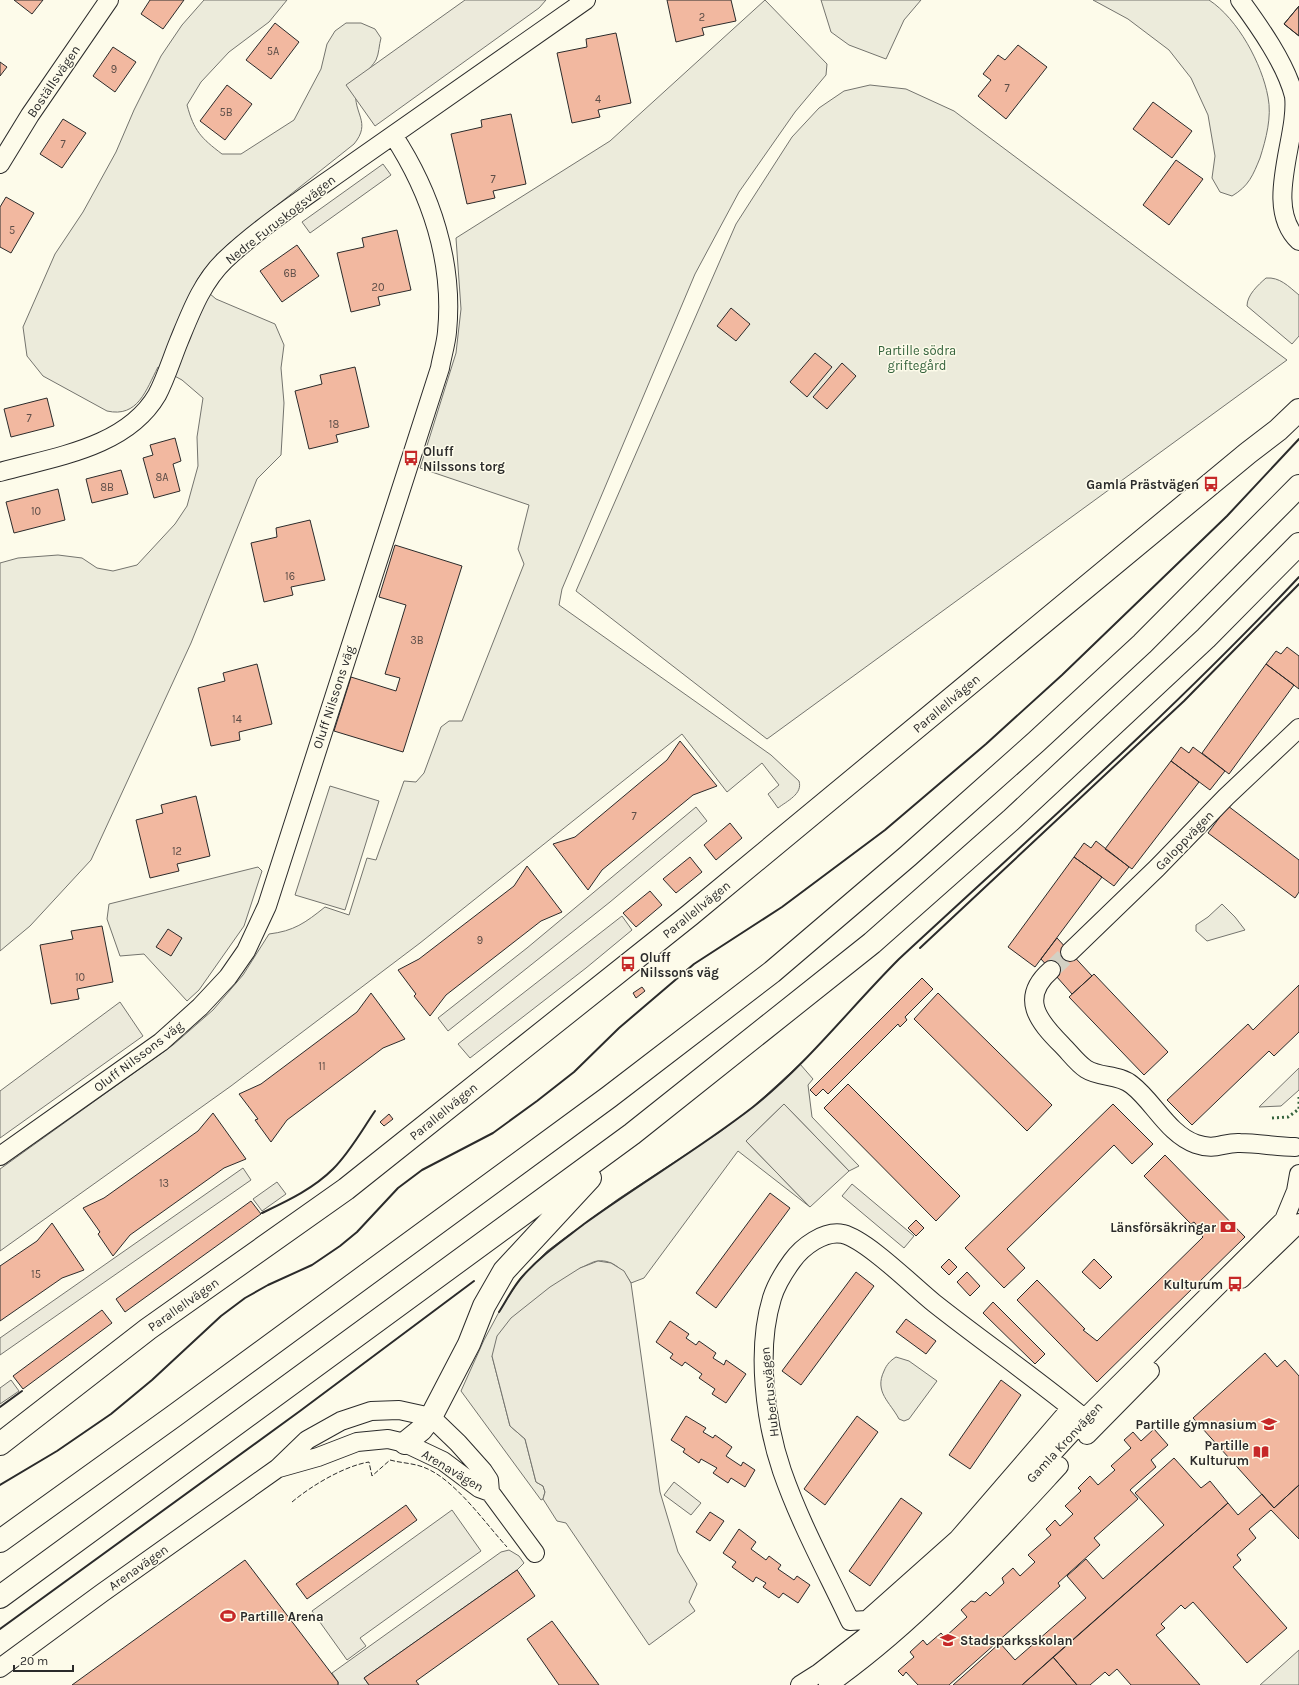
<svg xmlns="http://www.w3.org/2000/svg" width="1299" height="1685" font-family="Karla,sans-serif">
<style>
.green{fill:#ecebdb;stroke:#74746e}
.parking{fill:#eceadb;stroke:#74746e}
.building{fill:#f2b8a0;stroke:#2b2b2b}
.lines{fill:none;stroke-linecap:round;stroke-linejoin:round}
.street-tunnel{stroke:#d3d1c4;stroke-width:18;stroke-dasharray:18 9;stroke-linecap:butt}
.street-casing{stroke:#2b2b2b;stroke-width:20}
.secondary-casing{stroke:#2b2b2b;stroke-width:24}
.highway-casing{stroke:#2b2b2b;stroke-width:24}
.street{stroke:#fdfbea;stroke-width:18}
.secondary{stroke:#fdfbea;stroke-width:22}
.highway{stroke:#fdfbea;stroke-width:22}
.hedge{stroke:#34623c;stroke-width:3;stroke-dasharray:2 3;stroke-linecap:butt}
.fence{stroke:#2b2b2b;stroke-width:1;stroke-dasharray:5 2;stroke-linecap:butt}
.wall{stroke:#2b2b2b;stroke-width:2}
.labels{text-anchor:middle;stroke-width:3;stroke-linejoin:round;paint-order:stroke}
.number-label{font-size:11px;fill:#5d4e48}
.street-label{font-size:13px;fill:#2b2b2b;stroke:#fdfbea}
.park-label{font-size:13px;fill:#34623c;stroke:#fdfbea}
.poi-label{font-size:13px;font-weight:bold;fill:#2b2b2b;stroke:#fdfbea;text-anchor:end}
</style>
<rect width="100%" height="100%" fill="#fdfbea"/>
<path class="green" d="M204,0H287L269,22L229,52L201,82L187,105C194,131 201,138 222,154H241L294,120L321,69L327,44L335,31L346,23H361L375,29L381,38C379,45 379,54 376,60C370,70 357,79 356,91C353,114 372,122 354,144L227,245L203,271L196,282L216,299L275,324L284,345L281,368L284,403L281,455L257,479L191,643L91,860L30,926L0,951V563L18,558L58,555L82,558L97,568L113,571L137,565L175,524L187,506L198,466L197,437L203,398L182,380L158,367C146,390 138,418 107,411L43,376L27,356L23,327L55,254L83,212L116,152L134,110L161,56L182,25Z
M765,0L827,64L826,75L795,112L739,192L695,274L562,589L559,605L771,755L799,781C803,794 787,801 778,808L768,794L779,785L762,763L727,792L682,734L420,943L231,1086L0,1251V1169L173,1045L213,1010L243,975L269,934C294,931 305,923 325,907L349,915L367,858L376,860L404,781L416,782L424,773L441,727L449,721H462L524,564L518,549L529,505L420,468L456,353L461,309L456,238L610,141Z
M821,0H921L904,20L886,59L849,45L831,32Z
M1093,0H1209C1238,19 1262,64 1268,97C1272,117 1266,139 1260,158C1253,175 1249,186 1232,196L1220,192L1212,178L1215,156L1208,115L1191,78L1169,50L1128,19Z
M870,85L906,89L954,111L1287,360L767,739L576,591L736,224L792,137L819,108L844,91Z
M1266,278C1280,277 1288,286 1299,295V336L1292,344L1247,306C1247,295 1258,285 1266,278Z
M258,867L262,871L244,926L199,990L187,1001L144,954L120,956L107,919L109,904Z
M1222,904L1235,917L1245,930L1207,941L1196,931V925L1208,917Z
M800,1064L813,1079L808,1085L812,1117L859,1166L849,1171L784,1104L746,1141L810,1207L738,1151L644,1278L631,1283C625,1272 613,1259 598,1261C593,1261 586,1266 580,1268L492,1356L510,1426L525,1439L536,1482L543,1486L545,1492L543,1499L541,1500L461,1391L484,1340L499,1312L521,1277L547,1251L618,1199L720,1132L754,1106Z
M896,1357L909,1361L937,1381L909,1419L904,1421L899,1419C890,1402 874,1392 884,1371C887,1364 890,1361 896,1357Z
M1299,1650V1685H1260Z"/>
<path class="parking" d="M465,0H546L539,8L375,126L346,85Z
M383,164L391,175L310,233L302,222Z
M330,786L379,801L345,910L295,895Z
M696,807L707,821L610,902L448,1031L438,1018L527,948Z
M622,916L632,930L586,968L470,1058L458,1044Z
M120,1002L143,1036L0,1138V1091Z
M1299,1068V1090L1281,1106L1259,1107Z
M784,1104L849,1171L810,1207L746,1141Z
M243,1168L251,1180L0,1355V1338Z
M277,1182L286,1194L262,1211L253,1199Z
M852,1184L914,1236L904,1248L842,1196Z
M598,1261L611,1263L624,1271L631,1283L660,1492L678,1552L697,1584L689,1602L695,1611L649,1645L566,1523L557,1521L543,1499L545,1492L543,1486L536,1482L525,1439L510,1426L492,1356L497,1336L511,1318L550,1287L580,1268Z
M11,1380L19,1391L0,1404V1388Z
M674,1482L701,1503L691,1515L664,1495Z
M452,1510L481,1551L360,1638L366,1646L347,1660L312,1611Z
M509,1550L519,1556L524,1563L517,1570L364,1678L369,1685H338V1682L332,1673L501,1552Z"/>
<path class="building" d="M14,0H43L32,14Z
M150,0H184L163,29L141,14Z
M667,0H731L736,21L702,28L704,35L676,42Z
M1299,6V36L1284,24Z
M1299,6V36L1284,24Z
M275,23L299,42L271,79L246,60Z
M616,33L631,103L598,110L600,117L572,123L557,53L587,47L586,39Z
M1018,45L1047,67L1006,119L978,96L991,80L983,74L998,55L1005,60Z
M113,47L136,62L115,92L93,76Z
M0,62L7,67L0,76Z
M227,85L252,104L225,140L200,121Z
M1153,102L1192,131L1172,158L1133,129Z
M511,114L526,184L493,191L495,198L467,204L451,134L482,127L481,120Z
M63,119L86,133L62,168L40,154Z
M1176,160L1203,179L1169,225L1143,205Z
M6,197L34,213L11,253L0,247V207Z
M397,230L411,290L378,297L380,305L351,312L337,253L364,247L362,238Z
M297,245L319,276L282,302L260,271Z
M731,308L750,324L736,341L717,326Z
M815,353L832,367L807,397L790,382Z
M842,363L856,376L827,409L813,397Z
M355,367L369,427L336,435L338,442L309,449L295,391L322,384L320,375Z
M47,398L54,426L11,437L4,409Z
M175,438L181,461L173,464L180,491L154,498L143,458L153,455L150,445Z
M121,470L128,494L92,503L86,479Z
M58,489L65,520L14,533L6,502Z
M310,520L325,580L291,587L293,595L264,602L251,543L277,537L276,528Z
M395,545L462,566L403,752L334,731L351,677L396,691L400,678L385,674L406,605L379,597Z
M1287,647L1299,656V689L1266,664L1276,651L1281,654Z
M257,664L272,724L239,732L240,740L211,746L198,688L225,681L223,673Z
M1266,664L1294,685L1229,774L1202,753Z
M680,741L717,786L693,795L602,870L588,890L553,844L575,837L667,760Z
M1181,747L1189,753L1193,747L1225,771L1210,790L1171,761Z
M1171,761L1199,782L1132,869L1105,849Z
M196,796L210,856L177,864L179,871L150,878L136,820L163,813L161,805Z
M1228,806L1299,860V892L1295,898L1208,833Z
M730,823L742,838L716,860L704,845Z
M1096,841L1129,867L1114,886L1074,857L1084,843L1091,848Z
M690,857L702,872L676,893L663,879Z
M1074,857L1102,877L1035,967L1008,947Z
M527,866L562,912L541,921L446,995L430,1016L414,996L416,994L398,970L419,959L514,886Z
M650,891L662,905L636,927L623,913Z
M102,926L113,982L77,989L79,999L51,1004L40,945L73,939L71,931Z
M168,929L182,938L171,956L156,947Z
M1057,938L1092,976L1072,994L1041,959Z
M1094,974L1168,1052L1144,1075L1069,997Z
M922,978L933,989L905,1017L907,1020L900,1027L898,1024L828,1094L823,1089L816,1096L810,1090Z
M1299,985V1032L1274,1056L1269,1051L1192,1125L1167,1100L1248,1024L1253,1030Z
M642,987L645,991L636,998L633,993Z
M371,993L405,1039L383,1048L287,1120L271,1142L255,1120L258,1119L239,1094L261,1084L357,1012Z
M938,993L1052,1105L1027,1131L914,1019Z
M848,1084L960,1196L936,1221L824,1108Z
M1113,1104L1153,1144L1132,1164L1114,1145L1007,1249L1025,1268L1004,1288L965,1248Z
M213,1113L246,1159L224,1168L130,1235L113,1256L98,1234L100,1232L83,1208L104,1198L198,1131Z
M389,1114L393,1119L384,1126L380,1122Z
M1165,1155L1245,1237L1097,1382L1017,1300L1037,1280L1085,1329L1083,1330L1097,1341L1203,1237L1197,1230L1199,1228L1194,1222L1191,1224L1144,1176Z
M770,1193L790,1208L716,1308L696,1293Z
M251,1201L261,1214L125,1312L116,1299Z
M916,1220L924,1228L916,1236L908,1228Z
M52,1223L84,1270L62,1278L0,1321V1266L37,1241Z
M949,1259L957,1267L949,1275L941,1267Z
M1094,1259L1112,1277L1100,1289L1082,1272Z
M856,1272L874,1286L801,1385L782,1371Z
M967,1272L980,1286L970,1296L957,1282Z
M993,1302L1045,1354L1035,1364L983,1313Z
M102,1310L112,1323L23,1389L13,1376Z
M906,1319L936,1341L926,1354L896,1332Z
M670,1321L689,1334L686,1338L696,1345L699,1341L716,1353L713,1358L724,1365L726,1360L746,1374L726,1403L712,1394L715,1389L699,1378L702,1374L685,1362L682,1366L670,1358L673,1354L656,1342Z
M1265,1353L1277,1367L1285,1360L1299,1376V1485L1274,1508L1193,1418Z
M1001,1380L1021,1395L970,1469L949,1455Z
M686,1416L706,1428L703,1432L713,1438L715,1435L732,1447L726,1456L741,1466L743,1462L755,1470L745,1487L731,1478L728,1483L713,1473L717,1468L701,1459L699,1463L683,1452L685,1449L671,1440Z
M857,1416L878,1432L825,1505L804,1489Z
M1154,1429L1168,1445L1151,1460L1156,1467L1130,1490L1138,1499L1094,1538L1100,1545L1058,1583L1060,1586L949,1685H918L906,1672L903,1676L898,1671L914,1657L910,1652L923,1640L927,1645L941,1633L945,1637L967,1617L961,1610L971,1601L975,1602L986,1592L990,1596L1004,1583L1002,1578L1013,1568L1020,1576L1035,1562L1028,1555L1051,1535L1046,1529L1055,1520L1060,1526L1073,1514L1065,1506L1081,1491L1078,1488L1090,1476L1098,1485L1115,1470L1111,1466L1131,1448L1124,1440L1133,1432L1141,1441Z
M1174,1458L1201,1488L1210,1481L1228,1503L1022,1685H953L1000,1643L1015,1660L1086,1598L1067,1576L1086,1559L1103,1579L1164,1525L1135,1493Z
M1299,1485V1539L1271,1510L1249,1529L1256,1538L1237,1555L1241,1560L1233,1567L1287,1628L1247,1663L1193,1602L1185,1609L1181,1605L1161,1624L1165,1628L1156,1635L1200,1685H1131L1117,1669L1109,1676L1105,1672L1090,1685H1077L1053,1657L1228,1503L1238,1515L1262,1494L1274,1508Z
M901,1498L922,1513L870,1586L849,1571Z
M406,1505L417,1520L307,1599L296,1584Z
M710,1512L724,1521L710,1541L696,1532Z
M739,1529L756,1542L751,1549L766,1560L769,1556L781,1565L778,1569L794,1580L797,1576L810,1585L798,1603L783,1593L779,1598L763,1587L766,1583L756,1577L753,1582L732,1567L736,1562L723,1553Z
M245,1560L338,1682V1685H72Z
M517,1570L535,1596L416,1681L419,1685H369L364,1678Z
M552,1621L599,1685H559L527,1639Z
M1053,1657L1077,1685H1022Z"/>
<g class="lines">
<path class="street-tunnel" d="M1051,970L1070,952"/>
<defs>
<path id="street" d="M1240,0C1259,26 1286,64 1294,96C1299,138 1262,206 1299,241
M0,164L30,115L109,0
M0,472C53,457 126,448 157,395C166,378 172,358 179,341C191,312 202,282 225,260C263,224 313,192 356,161C432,107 509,54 586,0
M1070,952L1157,868L1226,797L1299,728
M1051,970C1019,998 1038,1021 1062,1045C1070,1053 1077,1063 1086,1069C1100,1078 1119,1074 1132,1085C1154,1102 1168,1134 1196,1144C1216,1151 1223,1142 1240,1143C1259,1143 1276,1147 1295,1147
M0,1156L161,1042L200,1007L228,977L246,951L267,906L440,368C442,356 446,344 447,332C454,262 431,193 393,135
M1241,1279L1299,1223
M1071,1408L958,1539L867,1620L850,1621C827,1572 800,1523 782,1471C765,1421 756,1350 772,1298C776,1285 784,1272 792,1261C802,1247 824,1230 843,1234C867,1240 913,1286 934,1303C987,1345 1043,1383 1095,1427
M1087,1435L1150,1371
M279,1468L318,1457L357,1442L388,1439L405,1443L443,1461L479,1488L490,1492
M0,1668L102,1593L278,1468L307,1440L341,1421L371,1411L399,1410L431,1417L458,1443L483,1471L489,1480L490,1492L535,1553
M800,1685L819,1673L891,1617L957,1557L1085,1418L1284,1220L1296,1191L1299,1174
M828,1685C915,1624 987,1544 1059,1466"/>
<path id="secondary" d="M0,1444L148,1329L346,1189L690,915L1248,453L1278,430L1299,410"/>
<path id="highway" d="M405,1443L421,1430L431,1417L469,1344L484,1306L504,1271L590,1178
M0,1541L174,1416L609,1097L772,972L908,856L1036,742L1142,644L1299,486
M0,1597L632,1134L872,943L1011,820L1206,638L1299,544"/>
</defs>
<use href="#street" class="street-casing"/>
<use href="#secondary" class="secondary-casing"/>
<use href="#highway" class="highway-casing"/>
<use href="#street" class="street"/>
<use href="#secondary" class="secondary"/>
<use href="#highway" class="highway"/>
<path class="hedge" d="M1272,1118L1288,1117L1299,1109V1097"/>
<path class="fence" d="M292,1502C311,1486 344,1466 369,1462L372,1476L390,1460C401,1463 412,1463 423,1467C454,1478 485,1523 507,1547"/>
<path class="wall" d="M920,948L1184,701L1299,584
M262,1213C287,1201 313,1189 333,1169C350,1152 362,1130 375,1111
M499,1312C506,1301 513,1287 522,1277C540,1256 562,1241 584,1224C639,1184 699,1149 753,1107C808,1063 850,1008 899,959C1034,834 1173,711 1299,577
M0,1407L22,1391
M0,1485L57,1451L111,1414L152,1380L221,1316L245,1298L268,1285L312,1265L340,1246L357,1232L398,1188L422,1170L493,1133L537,1101L574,1072L619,1028L694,964L782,907L885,830L986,744L1062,675L1227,516L1299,439
M0,1629L300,1411L474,1281"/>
</g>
<defs>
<symbol id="bus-bare" viewBox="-9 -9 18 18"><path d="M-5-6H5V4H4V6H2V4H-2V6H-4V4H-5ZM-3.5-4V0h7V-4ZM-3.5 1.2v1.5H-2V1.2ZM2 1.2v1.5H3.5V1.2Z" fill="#c62828" stroke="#fdfbea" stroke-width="2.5" paint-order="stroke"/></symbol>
<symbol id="bank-bare" viewBox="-9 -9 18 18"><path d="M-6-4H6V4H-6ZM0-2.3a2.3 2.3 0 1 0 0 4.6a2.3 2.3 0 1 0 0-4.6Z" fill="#c62828" stroke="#fdfbea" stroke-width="2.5" paint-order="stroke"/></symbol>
<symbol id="school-bare" viewBox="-9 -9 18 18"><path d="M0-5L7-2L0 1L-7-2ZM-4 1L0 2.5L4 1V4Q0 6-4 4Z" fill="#c62828" stroke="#fdfbea" stroke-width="2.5" paint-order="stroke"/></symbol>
<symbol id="library-bare" viewBox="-9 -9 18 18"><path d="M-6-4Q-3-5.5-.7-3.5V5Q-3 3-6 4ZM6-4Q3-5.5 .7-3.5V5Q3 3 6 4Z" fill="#c62828" stroke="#fdfbea" stroke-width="2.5" paint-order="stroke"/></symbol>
<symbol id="stadium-bare" viewBox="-9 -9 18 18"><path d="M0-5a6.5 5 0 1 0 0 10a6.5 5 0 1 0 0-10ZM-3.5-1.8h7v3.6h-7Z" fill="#c62828" stroke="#fdfbea" stroke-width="2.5" paint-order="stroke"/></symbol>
</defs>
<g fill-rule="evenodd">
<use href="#bus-bare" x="400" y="447" width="22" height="22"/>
<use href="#bus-bare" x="1200" y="473" width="22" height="22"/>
<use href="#bus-bare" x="617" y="953" width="22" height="22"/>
<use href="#bank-bare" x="1217" y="1216" width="22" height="22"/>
<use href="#bus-bare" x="1224" y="1273" width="22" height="22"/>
<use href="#school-bare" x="1258" y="1413" width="22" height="22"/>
<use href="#library-bare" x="1250" y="1441" width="22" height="22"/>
<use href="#stadium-bare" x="217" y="1605" width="22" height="22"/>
<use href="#school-bare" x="937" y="1629" width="22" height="22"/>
</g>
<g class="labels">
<g class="number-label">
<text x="702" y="21">2</text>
<text x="273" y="55">5A</text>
<text x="114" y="73">9</text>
<text x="1007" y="92">7</text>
<text x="598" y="103">4</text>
<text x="226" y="116">5B</text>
<text x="63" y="148">7</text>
<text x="493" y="183">7</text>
<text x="12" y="234">5</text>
<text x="290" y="277">6B</text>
<text x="378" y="291">20</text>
<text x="29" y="422">7</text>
<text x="334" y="428">18</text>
<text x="162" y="481">8A</text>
<text x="107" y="491">8B</text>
<text x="36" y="515">10</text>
<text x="290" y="580">16</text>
<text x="417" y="644">3B</text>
<text x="237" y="723">14</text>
<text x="634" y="820">7</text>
<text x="177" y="855">12</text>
<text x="480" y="944">9</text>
<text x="80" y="981">10</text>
<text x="322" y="1070">11</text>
<text x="164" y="1187">13</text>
<text x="36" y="1278">15</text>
</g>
<g class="street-label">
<text transform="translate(53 81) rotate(-56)" y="5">Boställsvägen</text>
<text transform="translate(280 219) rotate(-38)" y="5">Nedre Furuskogsvägen</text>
<text transform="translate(333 697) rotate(-72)" y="5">Oluff Nilssons väg</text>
<text transform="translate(946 703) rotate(-40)" y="5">Parallellvägen</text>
<text transform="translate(1184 840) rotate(-46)" y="5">Galoppvägen</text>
<text transform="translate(696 909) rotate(-39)" y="5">Parallellvägen</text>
<text transform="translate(138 1056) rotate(-37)" y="5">Oluff Nilssons väg</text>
<text transform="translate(443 1111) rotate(-39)" y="5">Parallellvägen</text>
<text transform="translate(183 1304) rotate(-35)" y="5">Parallellvägen</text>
<text transform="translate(769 1392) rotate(-96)" y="5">Hubertusvägen</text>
<text transform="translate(1064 1442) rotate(-47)" y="5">Gamla Kronvägen</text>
<text transform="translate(453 1470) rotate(31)" y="5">Arenavägen</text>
<text transform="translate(138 1567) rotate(-35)" y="5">Arenavägen</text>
</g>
<g class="park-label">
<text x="917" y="355">Partille södra<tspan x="917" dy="15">griftegård</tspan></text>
</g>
<g class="poi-label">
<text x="423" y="456" text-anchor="start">Oluff<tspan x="423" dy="15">Nilssons torg</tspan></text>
<text x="1199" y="489">Gamla Prästvägen</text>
<text x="640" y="962" text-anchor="start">Oluff<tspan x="640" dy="15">Nilssons väg</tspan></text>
<text x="1216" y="1232">Länsförsäkringar</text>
<text x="1223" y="1289">Kulturum</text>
<text x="1257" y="1429">Partille gymnasium</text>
<text x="1249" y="1450">Partille<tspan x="1249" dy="15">Kulturum</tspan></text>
<text x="240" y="1621" text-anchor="start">Partille Arena</text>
<text x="960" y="1645" text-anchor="start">Stadsparksskolan</text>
</g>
</g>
<path d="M14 1665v6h59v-6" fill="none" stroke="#2b2b2b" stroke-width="2"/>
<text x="20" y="1665" font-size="12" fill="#2b2b2b" stroke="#fdfbea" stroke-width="3" paint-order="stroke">20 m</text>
</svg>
